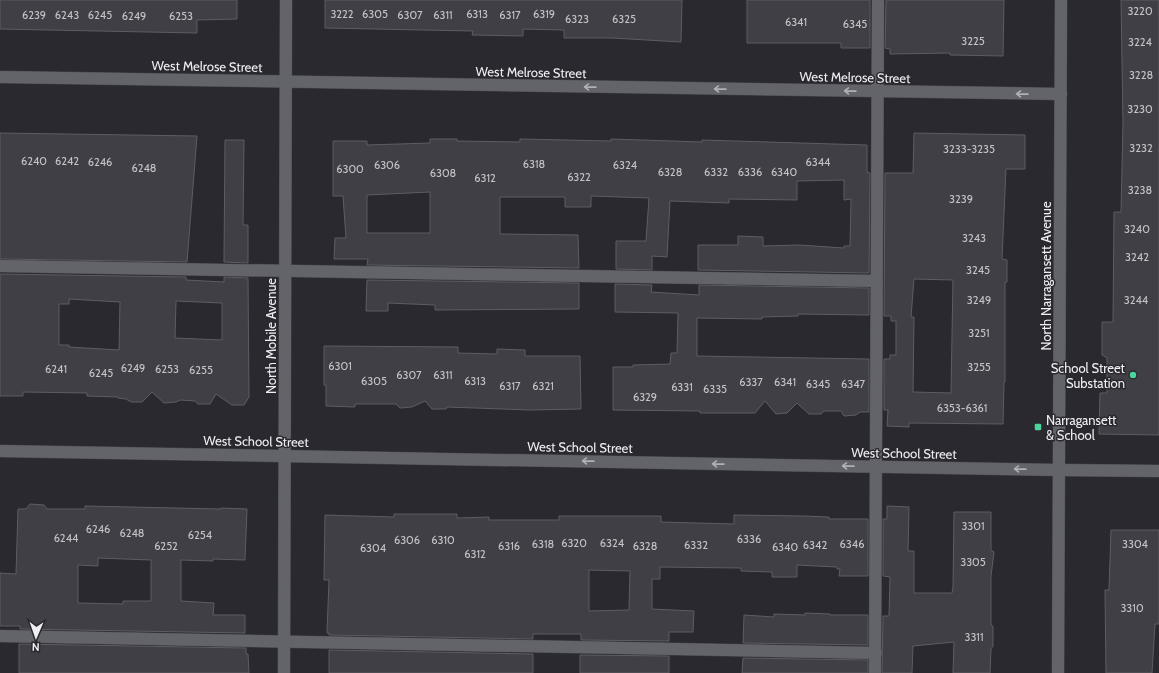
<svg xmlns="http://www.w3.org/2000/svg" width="1159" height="673" font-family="Cabin,sans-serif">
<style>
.building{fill:#3f3f45;stroke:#5d5d63;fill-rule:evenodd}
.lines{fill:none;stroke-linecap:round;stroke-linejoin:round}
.lane-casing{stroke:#47474c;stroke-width:13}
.street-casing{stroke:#47474c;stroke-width:13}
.secondary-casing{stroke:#47474c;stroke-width:13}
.lane{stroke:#63636a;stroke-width:12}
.street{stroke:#63636a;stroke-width:12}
.secondary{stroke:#63636a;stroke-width:12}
.oneway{stroke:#b0b0b5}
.poi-dot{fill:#4bd49b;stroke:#2a292f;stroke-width:1.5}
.labels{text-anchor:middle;stroke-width:3;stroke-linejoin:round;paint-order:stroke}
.number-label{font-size:11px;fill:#c3c3c8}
.street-label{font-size:13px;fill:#efeff3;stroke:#2a292f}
.poi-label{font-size:13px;fill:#efeff3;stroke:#2a292f;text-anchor:end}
</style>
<rect width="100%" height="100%" fill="#2a292f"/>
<path class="building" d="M0,0H237V19L197,20V33L0,29Z
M325,0H682L681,42L612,38H564V30L523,29V36L472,35L473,31L325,28Z
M747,0H870V48H841V43H747Z
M886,0H1004L1003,56L950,55V53L890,54V49L885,48Z
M1121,0H1159V435L1099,434L1100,393H1107V358L1102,355V322H1113L1114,212H1121L1123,123Z
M0,133L197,136L187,262L0,259Z
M914,133L1025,135V169H1006L1002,259L1007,260V282H1005V382H1004L1003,424L909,423V427L887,426L888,410H884V359H890V355H896V321H891V316H884L885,173H913ZM914,279L953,280L951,393L913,392L914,317H911Z
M430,139H457V141L520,142V139L611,141V139L702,142V140L867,145V172L870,173L869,273L698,270V245H738V236L763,237V246L799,245L844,248V246H850L851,199L844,200V180L797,181V200L729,199V203L670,201L667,257L652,256V270L616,269V241H646L649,198L591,196V207H565V197H500V234L578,235L579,268L367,265L368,259H334L335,238H346L343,196H333V141H367V145L430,143ZM430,192V233H367V195Z
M225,140H244L243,225H248V263L224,262Z
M0,274L186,277V280L224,282V277L248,278L249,397L244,405H232L216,394L210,404H198L195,401L180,400L176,402L164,403L152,392L142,402H131L126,399L118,398V397L87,396V393L23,392V396H0ZM69,299L120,302L119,350L69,347V345H59V304H69ZM176,301L222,303V340L175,338Z
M367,280L579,283V309L435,310V305L388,303V311H366Z
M615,284L652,285L651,292L699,295V285L869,288V315L798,314V316L762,317V319L697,318V356L869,359V412H860L856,415L844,416L841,411H824L821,414H809L797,403L787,413L776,414L765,401L755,413H700V411L613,410V367H633V365L670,364L671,353H677L678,313L615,312Z
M324,346L458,347V353L497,354V349L525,350V356H580L581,409L530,410L447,407L446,409H432L425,401L412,407L400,408L396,404H355V407L326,406V385H324Z
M30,504L44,505L47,509H85V506L221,509V508L247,509L245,560L213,559V561L181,560V601L214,603L213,615H245V633L20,629V626H0V573L16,574L18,509H26ZM98,558L151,560V601H123V604L78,603V565L98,566Z
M887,506L909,507L908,551H914V593H952L953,587L954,512H991V550L994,552L991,576V624L993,627V646L991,649L990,673H953L954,642L913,646L912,673H882L883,616H889L890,577L883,576V519H887Z
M394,514H457V518L489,517V520H559V516H661V522L734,524V515L804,516L829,517V519H868V576H839L840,569H837V567L797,565V577H772V572L741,571V568L660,567V579H652V609L694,611L693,632H669V641L581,640V634H533V639L329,635V633H327L329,580H324L325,515L394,517ZM589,570L630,571L629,610L589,611Z
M1111,530H1159V624H1155L1152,673H1106L1105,590H1109Z
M805,613L830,614V615H868V645L743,643L744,615L774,617V614L805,615Z
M19,644L246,648V654H248L249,673H19Z
M329,650L533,654V673H329Z
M580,655L669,656V673H580Z
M743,658L868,660V673H742Z"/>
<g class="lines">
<defs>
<path id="lane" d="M0,266L877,281
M0,636L876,653
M875,673L878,0"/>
<path id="street" d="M0,77L1061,94
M0,451L1059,470L1159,471
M284,673L286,0"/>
<path id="secondary" d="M1058,673L1061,0"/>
</defs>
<use href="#lane" class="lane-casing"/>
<use href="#street" class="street-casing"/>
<use href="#secondary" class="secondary-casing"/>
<use href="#lane" class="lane"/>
<use href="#street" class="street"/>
<use href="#secondary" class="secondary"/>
</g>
<defs><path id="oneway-shaft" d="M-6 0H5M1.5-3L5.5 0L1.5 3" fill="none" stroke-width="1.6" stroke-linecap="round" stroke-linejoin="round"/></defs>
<g class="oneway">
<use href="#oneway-shaft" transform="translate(590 87) rotate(-179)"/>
<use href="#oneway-shaft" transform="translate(720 89) rotate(-179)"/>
<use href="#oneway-shaft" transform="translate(850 91) rotate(-179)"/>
<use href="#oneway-shaft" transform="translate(1022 94) rotate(-179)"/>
<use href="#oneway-shaft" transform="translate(588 461) rotate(-179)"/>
<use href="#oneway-shaft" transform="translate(718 464) rotate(-179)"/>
<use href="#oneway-shaft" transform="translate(848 466) rotate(-179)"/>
<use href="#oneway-shaft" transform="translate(1020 469) rotate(-179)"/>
</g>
<g class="poi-dot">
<circle cx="1133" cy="375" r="4"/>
<rect x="1034" y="423" width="8" height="8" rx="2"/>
</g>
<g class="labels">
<g class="number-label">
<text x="1140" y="15">3220</text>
<text x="342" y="18">3222</text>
<text x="375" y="18">6305</text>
<text x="477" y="18">6313</text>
<text x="544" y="18">6319</text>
<text x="34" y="19">6239</text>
<text x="67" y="19">6243</text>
<text x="100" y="19">6245</text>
<text x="410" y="19">6307</text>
<text x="443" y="19">6311</text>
<text x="510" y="19">6317</text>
<text x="134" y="20">6249</text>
<text x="181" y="20">6253</text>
<text x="577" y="23">6323</text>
<text x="624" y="23">6325</text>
<text x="796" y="26">6341</text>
<text x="855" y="28">6345</text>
<text x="973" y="45">3225</text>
<text x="1140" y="46">3224</text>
<text x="1141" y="79">3228</text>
<text x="1140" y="113">3230</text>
<text x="1141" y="152">3232</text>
<text x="969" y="153">3233-3235</text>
<text x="34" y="165">6240</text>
<text x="67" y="165">6242</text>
<text x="100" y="166">6246</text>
<text x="818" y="166">6344</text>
<text x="534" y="168">6318</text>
<text x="387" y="169">6306</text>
<text x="625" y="169">6324</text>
<text x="144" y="172">6248</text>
<text x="350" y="173">6300</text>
<text x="670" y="176">6328</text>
<text x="716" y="176">6332</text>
<text x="750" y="176">6336</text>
<text x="784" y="176">6340</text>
<text x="443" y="177">6308</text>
<text x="579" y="181">6322</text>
<text x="485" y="182">6312</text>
<text x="1140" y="194">3238</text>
<text x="961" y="203">3239</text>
<text x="1137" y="233">3240</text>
<text x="974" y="242">3243</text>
<text x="1137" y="261">3242</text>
<text x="978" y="274">3245</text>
<text x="979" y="304">3249</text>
<text x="1136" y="304">3244</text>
<text x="979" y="337">3251</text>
<text x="340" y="370">6301</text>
<text x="979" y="371">3255</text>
<text x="133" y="372">6249</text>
<text x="56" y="373">6241</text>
<text x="167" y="373">6253</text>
<text x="201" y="374">6255</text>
<text x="101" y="377">6245</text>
<text x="409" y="379">6307</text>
<text x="443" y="379">6311</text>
<text x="374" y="385">6305</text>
<text x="475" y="385">6313</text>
<text x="751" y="386">6337</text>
<text x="785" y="386">6341</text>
<text x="818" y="388">6345</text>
<text x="853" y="388">6347</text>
<text x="510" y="390">6317</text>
<text x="543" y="390">6321</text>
<text x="682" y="391">6331</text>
<text x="715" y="393">6335</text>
<text x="645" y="401">6329</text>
<text x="962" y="412">6353-6361</text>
<text x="973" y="530">3301</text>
<text x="98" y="533">6246</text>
<text x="132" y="537">6248</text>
<text x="200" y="539">6254</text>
<text x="66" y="542">6244</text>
<text x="749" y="543">6336</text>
<text x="407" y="544">6306</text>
<text x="443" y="544">6310</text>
<text x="574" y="547">6320</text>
<text x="612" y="547">6324</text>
<text x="543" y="548">6318</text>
<text x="852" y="548">6346</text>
<text x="1135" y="548">3304</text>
<text x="696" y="549">6332</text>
<text x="815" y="549">6342</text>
<text x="166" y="550">6252</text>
<text x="509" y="550">6316</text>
<text x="645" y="550">6328</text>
<text x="785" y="551">6340</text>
<text x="373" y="552">6304</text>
<text x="475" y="558">6312</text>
<text x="973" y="566">3305</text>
<text x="1132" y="612">3310</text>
<text x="974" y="641">3311</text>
</g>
<g class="street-label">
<text transform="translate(207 66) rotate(1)" y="5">West Melrose Street</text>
<text transform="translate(531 72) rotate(1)" y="5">West Melrose Street</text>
<text transform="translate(855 77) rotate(1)" y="5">West Melrose Street</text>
<text transform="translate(1046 276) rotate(-90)" y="5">North Narragansett Avenue</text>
<text transform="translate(271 336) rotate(-90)" y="5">North Mobile Avenue</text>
<text transform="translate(256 441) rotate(1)" y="5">West School Street</text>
<text transform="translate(580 447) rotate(1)" y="5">West School Street</text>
<text transform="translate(904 453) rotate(1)" y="5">West School Street</text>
</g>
<g class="poi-label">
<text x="1125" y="373">School Street<tspan x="1125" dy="15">Substation</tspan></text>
<text x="1046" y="425" text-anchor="start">Narragansett<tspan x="1046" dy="15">&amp; School</tspan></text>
</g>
</g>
<g transform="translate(36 637) rotate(182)" stroke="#2a292f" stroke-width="3" paint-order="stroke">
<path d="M0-3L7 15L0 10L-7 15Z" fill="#efeff3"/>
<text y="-6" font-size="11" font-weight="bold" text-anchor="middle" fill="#efeff3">N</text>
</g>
</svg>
